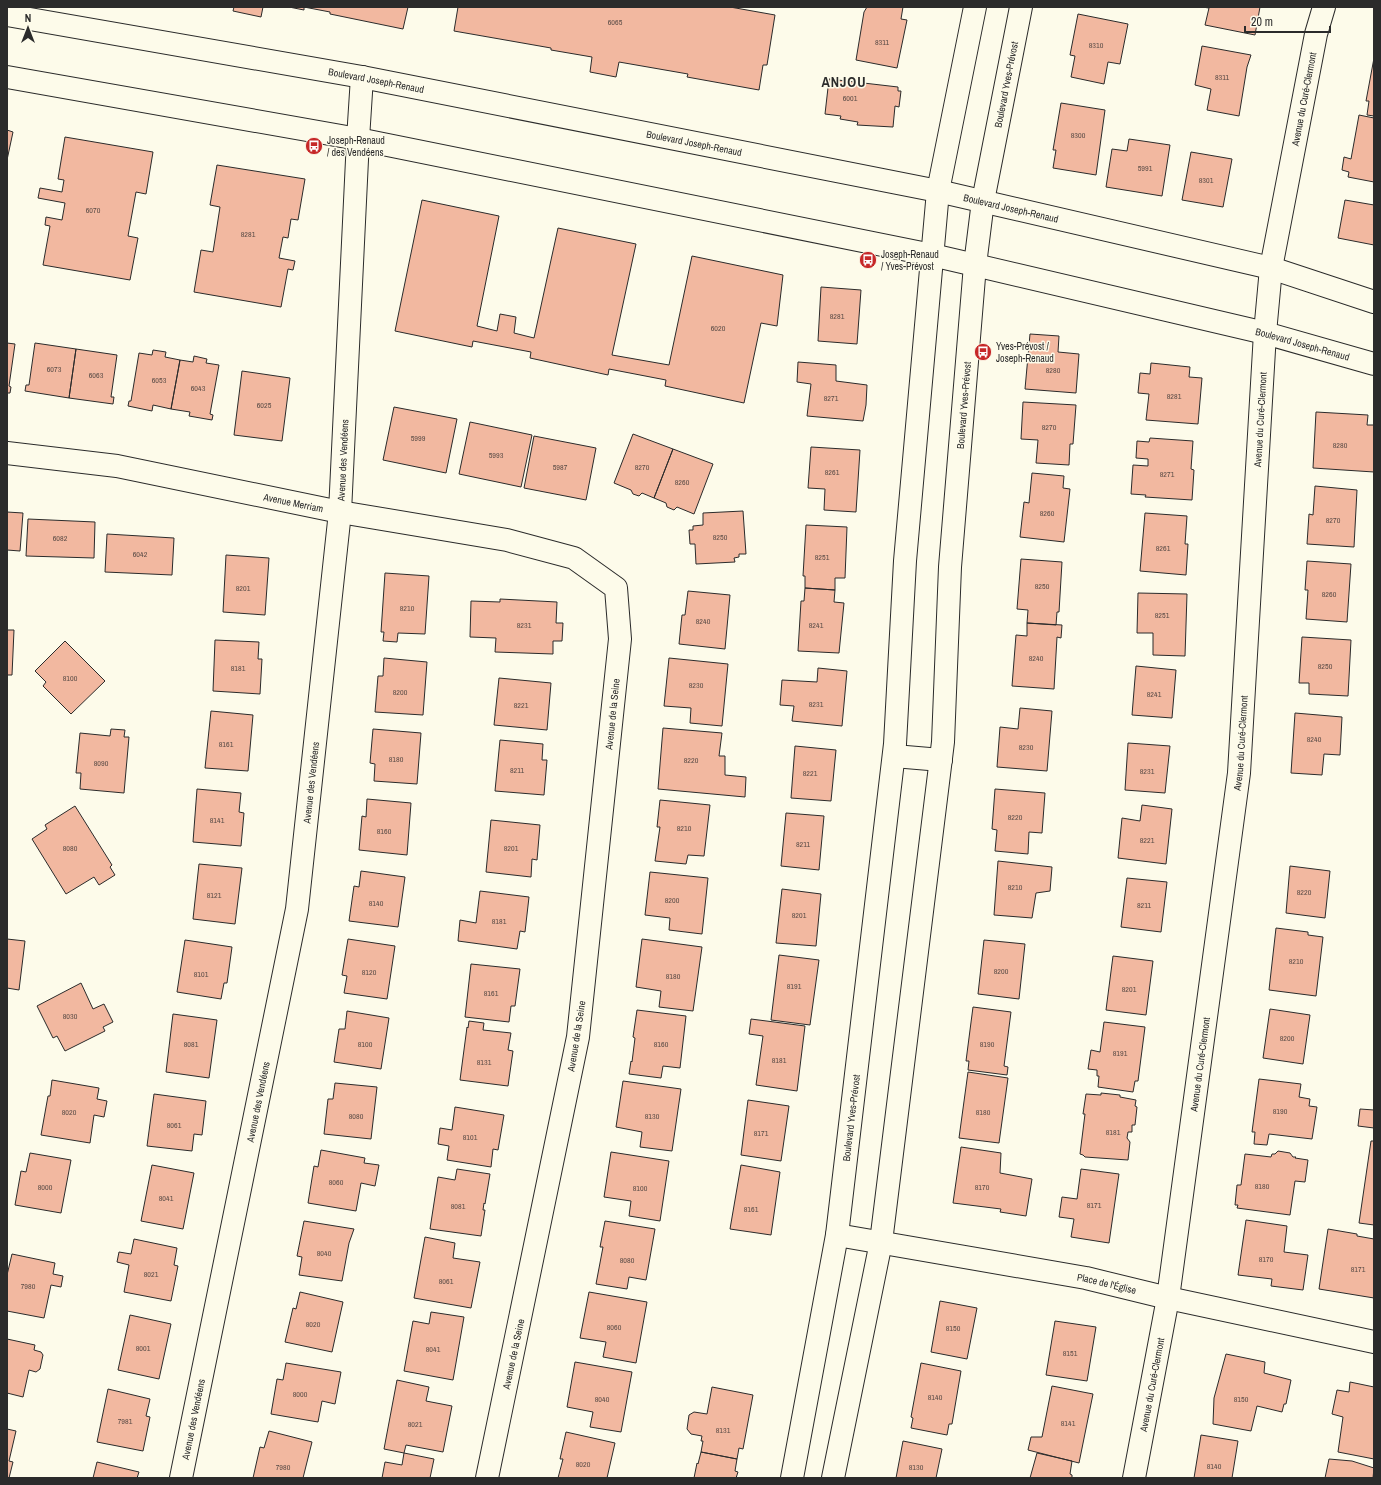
<svg xmlns="http://www.w3.org/2000/svg" width="1381" height="1485" font-family="'Archivo Narrow',sans-serif">
<style>
.building{fill:#f2b8a0;stroke:#2b2b2b}
.lines{fill:none;stroke-linecap:round;stroke-linejoin:round}
.minor-casing{stroke:#2b2b2b;stroke-width:24}
.tertiary-casing{stroke:#2b2b2b;stroke-width:24}
.minor{stroke:#fdfbea;stroke-width:22}
.tertiary{stroke:#fdfbea;stroke-width:22}
.labels{text-anchor:middle;stroke-width:3;stroke-linejoin:round;paint-order:stroke}
.number-label{font-size:8px;fill:#5d4e48}
.street-label{font-size:10px;fill:#2b2b2b;stroke:#fdfbea}
.poi-label{font-size:10px;fill:#2b2b2b;stroke:#fdfbea;text-anchor:start}
.district-label{font-size:14px;font-weight:bold;letter-spacing:1px;fill:#2b2b2b;stroke:#fdfbea}
</style>
<rect width="100%" height="100%" fill="#fdfbea"/>
<path class="building" d="M234,7H263L261,17L233,11Z
M289,7H408L403,29L330,14V12L304,7V10Z
M458,7H730L775,15L767,65H763L759,90L687,77L688,74L619,62L616,77L590,72L592,57L551,50V48L454,31Z
M867,7H903L901,19L907,20L897,68L856,60L864,12Z
M1202,7H1260L1255,35L1205,25L1209,8Z
M1078,14L1128,24L1120,64L1108,62L1104,84L1071,77L1075,56L1070,55Z
M1202,46L1251,55L1247,67L1239,116L1207,110L1211,89L1195,85Z
M1374,58V116L1367,115L1369,101H1366Z
M829,79L898,87V91H901L899,107L895,106L893,127L857,125L858,122L840,119L841,116L825,114Z
M1061,103L1105,110L1096,175L1053,168L1056,150H1053Z
M1359,115L1374,118V182L1348,177L1349,172L1342,170L1344,157L1351,159Z
M7,130L13,132L7,160Z
M65,137L153,152L146,194L136,192L128,236L138,238L130,280L43,265L50,226L45,225L46,217L62,220L65,203L38,198L40,188L62,192L64,180L58,179Z
M1129,139L1170,145L1162,196L1106,187L1112,149L1127,151Z
M1191,152L1232,159L1223,207L1182,200Z
M217,165L305,179L298,220L291,219L288,238L283,237L279,258L295,261L293,270L288,269L281,307L194,292L201,250L213,252L220,207L210,205Z
M422,200L499,216L477,326L497,331L500,314L516,317L514,333L534,338L558,228L636,244L612,355L669,365L692,256L783,275L777,326L761,323L744,403L665,386L666,380L609,369L608,375L530,358L531,352L473,341L472,347L395,331Z
M1345,200L1374,205V245L1338,238Z
M821,287L861,290L857,344L818,341Z
M1030,334L1059,336L1058,352L1079,354L1076,393L1025,389Z
M7,343L15,344L9,386L11,387L10,393H7Z
M35,343L76,349L69,398L25,391L26,385H29Z
M76,349L117,355L111,397H114L113,404L69,398Z
M153,350L166,352L165,357L180,360L171,409L153,405L152,411L128,406L129,401H131L139,353L152,355Z
M194,356L207,359L206,363L219,365L210,414L213,415L212,420L189,416L190,412L171,409L180,360L193,362Z
M798,362L836,365V381L867,385L866,405L863,421L807,416L811,384L797,382Z
M1151,363L1190,367L1189,377L1202,378L1198,424L1146,420L1149,394L1138,393L1140,373L1150,374Z
M242,371L290,378L282,441L234,435Z
M1023,402L1076,405L1073,444H1070L1069,465L1036,463L1038,440L1021,439Z
M394,407L457,419L446,473L383,460Z
M1316,412L1368,415L1367,425H1374V472L1313,468Z
M470,422L532,435L521,487L459,474Z
M633,434L673,449L654,498L642,493L639,496L633,494L631,490L614,483Z
M534,436L596,448L586,500L524,488Z
M1150,438L1193,441L1191,469L1194,470L1192,500L1145,497L1146,495L1131,494L1133,465L1148,466V459L1136,458L1137,441L1149,442Z
M811,447L860,450L856,512L824,510L825,489L808,488Z
M673,449L713,464L694,514L677,507L674,510L667,507L666,503L654,498Z
M1032,473L1064,476L1063,488L1070,489L1064,542L1020,537L1024,502L1029,503Z
M1315,486L1357,490L1354,547L1307,544L1309,514L1313,515Z
M743,511L746,554H739V557L734,558L735,562L696,564L695,544H690L689,530H693V526L703,525V513Z
M7,512L23,513L20,551L7,550Z
M1145,513L1187,516L1185,544H1188L1186,575L1140,571Z
M28,519L95,522L94,558L26,556Z
M806,525L847,527L845,578H835V590L805,588V576H803Z
M107,534L174,538L172,575L105,572Z
M226,555L269,558L265,615L223,612Z
M1021,559L1062,562L1059,612H1057L1056,625L1027,623L1028,610L1017,609Z
M1307,561L1351,564L1347,622L1306,619L1308,590H1305Z
M385,573L429,576L425,634L398,633L397,642L383,641L384,632H381Z
M805,588L835,590L834,602L844,603L839,653L798,651L801,601H804Z
M688,591L730,595L725,649L679,644L682,615H685Z
M1138,593L1187,594L1185,656L1153,655V633H1137Z
M500,599L557,602L556,623H563L562,641H553V654L495,652L496,638L470,637L471,601L500,602Z
M1027,623L1062,625L1061,638L1057,637L1054,689L1012,686L1016,635L1027,636Z
M7,630H14L12,675H7Z
M1302,637L1351,640L1348,696L1309,694V683H1299Z
M215,640L259,642L258,659H262L260,694L213,691Z
M65,641L105,681L71,714L43,686L46,682L35,671Z
M384,658L427,662L423,715L375,712L378,676H383Z
M669,658L728,664L722,726L690,723L691,708L664,706Z
M1136,666L1176,670L1172,718L1132,715Z
M818,668L847,671L842,726L792,721L794,706L780,705L782,680L817,682Z
M499,678L551,683L547,730L494,725Z
M1020,708L1052,711L1047,771L997,767L1000,727L1018,729Z
M211,711L253,715L248,771L205,768Z
M1295,713L1342,717L1340,755L1324,754L1322,775L1291,773Z
M663,728L722,733L719,756H725V775L746,777L745,797L658,789Z
M111,729L125,730L124,737H129L124,793L80,789L81,773H76L80,733L110,736Z
M373,729L421,733L417,784L374,781L375,764L370,763Z
M500,740L543,744L542,760H547L544,795L495,791Z
M1128,743L1170,746L1165,793L1125,790Z
M795,746L836,750L831,801L791,798Z
M197,789L241,793L239,812L244,813L241,846L193,842Z
M995,789L1045,793L1042,833L1029,832L1028,854L995,851L997,830L992,829Z
M367,799L411,803L407,855L359,850L362,816L366,817Z
M660,800L710,805L704,856L688,855L686,864L655,861L660,827H657Z
M1142,805L1172,809L1166,864L1118,858L1122,818L1140,821Z
M75,806L112,865L110,867L115,875L99,885L94,877L66,894L32,839L47,829L45,825Z
M786,813L824,816L819,870L781,866Z
M491,820L540,825L537,860L532,859L531,877L486,872Z
M998,861L1052,867L1050,891L1036,893L1032,918L994,915Z
M199,864L242,868L235,924L193,919Z
M1290,866L1330,871L1325,918L1286,913Z
M361,871L405,877L398,927L349,921L354,886L359,887Z
M650,872L708,878L702,934L669,930L670,918L645,915Z
M1127,878L1167,882L1161,932L1121,927Z
M782,889L821,894L816,946L776,943Z
M480,891L529,897L525,932L520,931L517,949L458,941L460,920L476,923Z
M1276,928L1308,932V935L1323,937L1316,996L1269,990Z
M7,939L25,941L19,990L7,988Z
M348,939L395,946L387,999L344,993L347,976L342,975Z
M642,939L702,947L693,1011L659,1007L661,991L636,987Z
M185,940L232,947L227,983H224L221,999L177,992Z
M984,940L1025,944L1019,999L978,994Z
M779,955L819,960L810,1025L771,1020Z
M1113,956L1153,961L1146,1015L1106,1010Z
M471,964L520,969L515,1006H511L509,1022L465,1017Z
M81,983L93,1009L104,1004L113,1022L103,1027L105,1031L65,1051L57,1036L53,1038L37,1006Z
M973,1007L1011,1012L1004,1066L1008,1067L1007,1075L968,1070L969,1061H966Z
M1270,1009L1310,1015L1303,1064L1263,1058Z
M637,1010L686,1016L680,1068L663,1066L661,1078L629,1074L631,1061L632,1062L635,1038L633,1037Z
M347,1011L389,1018L381,1069L334,1062L339,1029H345Z
M173,1014L217,1020L209,1078L166,1072Z
M751,1019L805,1026L797,1091L756,1085L763,1036L749,1034Z
M469,1021L484,1023L483,1030L511,1033L508,1050L513,1051L508,1086L460,1080L467,1027L468,1028Z
M1104,1022L1145,1027L1138,1081H1135L1133,1092L1098,1087L1099,1076H1097V1070L1088,1069L1091,1050L1100,1052Z
M968,1072L1008,1078L999,1143L959,1138Z
M1259,1079L1301,1084L1299,1097L1310,1099L1309,1106L1317,1107L1312,1139L1269,1134L1267,1145L1254,1144L1255,1132H1252Z
M52,1080L99,1088L97,1099L107,1101L104,1117L94,1115L90,1143L41,1135L48,1096H50Z
M623,1081L681,1089L672,1151L640,1147L642,1132L616,1127Z
M335,1083L377,1087L371,1139L324,1134L328,1099H333Z
M1101,1093L1120,1095V1097L1136,1100L1135,1106L1137,1107L1135,1125H1132V1132H1128L1127,1138L1130,1142L1128,1160L1085,1157L1083,1155L1080,1154L1085,1114H1083L1086,1094L1101,1095Z
M154,1094L206,1101L202,1135L194,1134L192,1151L147,1146Z
M748,1100L789,1106L781,1161L741,1155Z
M455,1107L504,1115L498,1150L493,1149L491,1167L447,1160L449,1146L438,1144L440,1128L452,1130Z
M1360,1109L1374,1110V1128L1358,1126Z
M1371,1141H1374V1225L1359,1223Z
M961,1147L1001,1153L1000,1173L1032,1179L1026,1216L1000,1212L1001,1209L953,1203Z
M321,1150L365,1158L364,1163L379,1165L375,1186L361,1183L356,1211L308,1203L314,1166L318,1167Z
M1278,1151L1290,1153L1293,1157H1296L1295,1158L1308,1160L1305,1182L1295,1181L1290,1215L1237,1208L1238,1205H1235L1237,1185H1241L1245,1154L1271,1157L1272,1154H1275Z
M611,1152L669,1161L660,1221L629,1216L631,1201L604,1197Z
M30,1153L71,1160L61,1213L15,1205L21,1171L26,1172Z
M152,1165L194,1173L183,1229L141,1221Z
M741,1165L780,1172L771,1235L730,1229Z
M457,1169L490,1174L485,1204L484,1203L483,1210H485L481,1236L430,1229L438,1177L455,1180Z
M1081,1169L1119,1174L1109,1243L1071,1237L1074,1219L1059,1217L1062,1197L1077,1199Z
M1246,1220L1287,1226L1284,1252L1308,1255L1303,1290L1271,1286L1272,1279L1238,1275Z
M304,1221L354,1229L349,1243L342,1281L299,1275L302,1257L297,1256Z
M605,1221L655,1229L646,1280L629,1277L627,1289L596,1284L603,1247H600Z
M1328,1229L1357,1234V1236L1374,1239V1298L1319,1289Z
M425,1237L455,1243L453,1258L480,1262L471,1308L414,1298Z
M134,1239L177,1248L174,1265L178,1266L171,1301L124,1292L129,1265L117,1262L119,1252L131,1254Z
M12,1254L55,1263L53,1274L63,1276L61,1287L51,1285L44,1318L7,1311V1275Z
M300,1292L343,1302L332,1352L285,1342L293,1308L296,1309Z
M589,1292L647,1302L636,1363L603,1357L606,1342L580,1338Z
M940,1301L977,1308L967,1359L931,1352Z
M431,1312L464,1317L453,1380L404,1371L413,1321L429,1324Z
M130,1315L171,1324L159,1379L118,1370Z
M1055,1321L1096,1327L1087,1381L1046,1375Z
M7,1339L35,1345L34,1350L41,1352L43,1355L40,1369L36,1372L29,1370L23,1397L7,1393Z
M1226,1354L1265,1362L1264,1373L1291,1380L1286,1404H1284L1282,1412L1257,1406L1251,1431L1213,1424L1214,1398Z
M575,1362L632,1372L621,1432L590,1427L593,1412L567,1407Z
M286,1363L341,1372L335,1404L322,1401L318,1422L271,1414L277,1379L283,1380Z
M921,1363L961,1371L952,1424H949L947,1435L911,1428L913,1418L911,1417Z
M397,1380L429,1387L426,1401L452,1406L443,1452L406,1445L404,1453L384,1449Z
M1350,1382L1374,1387V1459L1338,1452L1343,1417L1332,1414L1337,1390L1349,1392Z
M1052,1386L1093,1394L1079,1463L1028,1450L1031,1437H1042Z
M712,1387L753,1395L743,1449L739,1448L737,1459L701,1452L703,1441H701L702,1436L691,1434L687,1429L689,1415L694,1412L707,1414Z
M108,1389L150,1399L146,1416L150,1417L143,1451L97,1442Z
M7,1429L16,1431L9,1461L13,1462L9,1478H7Z
M269,1431L312,1442L303,1478H253L260,1447L264,1448Z
M566,1432L615,1443L607,1478H558L563,1459H560Z
M1201,1435L1238,1441L1232,1478H1194Z
M903,1441L942,1449L936,1478H896Z
M701,1452L737,1459L735,1471L738,1472L736,1478H694L697,1463L698,1464Z
M404,1453L434,1459L430,1478H382L385,1462L402,1465Z
M1037,1453L1072,1461L1070,1474L1072,1475V1478H1030Z
M1329,1459L1352,1461L1374,1468L1373,1478H1325Z
M97,1462L139,1472L137,1478H93Z"/>
<g class="lines">
<defs>
<g id="minor">
<path id="s1" d="M938,191L1271,268L1374,302"/>
<path id="s2" d="M975,265L1265,333L1374,364"/>
<path id="s3" d="M7,453L117,466L340,512L507,540L574,558L616,588L620,639L578,1037L487,1478"/>
<path id="s4" d="M837,1235L1086,1278L1168,1298L1374,1342"/>
<path id="s5" d="M181,1478L297,909L340,512L358,139L362,77"/>
<path id="s6" d="M1134,1478L1168,1298L1239,773L1265,333L1271,268L1316,34L1324,7"/>
</g>
<g id="tertiary">
<path id="s7" d="M7,15L362,77L938,191"/>
<path d="M7,77L358,139L932,255L975,265"/>
<path d="M894,756L941,760"/>
<path id="s8" d="M792,1478L837,1235L895,744L905,561L938,191L975,7"/>
<path id="s9" d="M833,1478L881,1242L943,742L950,567L975,265L983,201L1021,7"/>
</g>
</defs>
<use href="#minor" class="minor-casing"/>
<use href="#tertiary" class="tertiary-casing"/>
<use href="#minor" class="minor"/>
<use href="#tertiary" class="tertiary"/>
</g>
<defs>
<symbol id="bus-disc" viewBox="-11 -11 22 22"><circle r="9.5" fill="#c62828" stroke="#fdfbea"/><path d="M-5-6H5V4H4V6H2V4H-2V6H-4V4H-5ZM-3.5-4V0h7V-4ZM-3.5 1.2v1.5H-2V1.2ZM2 1.2v1.5H3.5V1.2Z" fill="#fff"/></symbol>
</defs>
<g fill-rule="evenodd">
<use href="#bus-disc" x="304" y="136" width="20" height="20"/>
<use href="#bus-disc" x="858" y="250" width="20" height="20"/>
<use href="#bus-disc" x="973" y="342" width="20" height="20"/>
</g>
<g class="labels">
<g class="number-label">
<text x="615" y="25">6065</text>
<text x="882" y="45">8311</text>
<text x="1096" y="48">8310</text>
<text x="1222" y="80">8311</text>
<text x="850" y="101">6001</text>
<text x="1078" y="138">8300</text>
<text x="1145" y="171">5991</text>
<text x="1206" y="183">8301</text>
<text x="93" y="213">6070</text>
<text x="248" y="237">8281</text>
<text x="837" y="319">8281</text>
<text x="718" y="331">6020</text>
<text x="54" y="372">6073</text>
<text x="1053" y="373">8280</text>
<text x="96" y="378">6063</text>
<text x="159" y="383">6053</text>
<text x="198" y="391">6043</text>
<text x="1174" y="399">8281</text>
<text x="831" y="401">8271</text>
<text x="264" y="408">6025</text>
<text x="1049" y="430">8270</text>
<text x="418" y="441">5999</text>
<text x="1340" y="448">8280</text>
<text x="496" y="458">5993</text>
<text x="560" y="470">5987</text>
<text x="642" y="470">8270</text>
<text x="832" y="475">8261</text>
<text x="1167" y="477">8271</text>
<text x="682" y="485">8260</text>
<text x="1047" y="516">8260</text>
<text x="1333" y="523">8270</text>
<text x="720" y="540">8250</text>
<text x="60" y="541">6082</text>
<text x="1163" y="551">8261</text>
<text x="140" y="557">6042</text>
<text x="822" y="560">8251</text>
<text x="1042" y="589">8250</text>
<text x="243" y="591">8201</text>
<text x="1329" y="597">8260</text>
<text x="407" y="611">8210</text>
<text x="1162" y="618">8251</text>
<text x="703" y="624">8240</text>
<text x="524" y="628">8231</text>
<text x="816" y="628">8241</text>
<text x="1036" y="661">8240</text>
<text x="1325" y="669">8250</text>
<text x="238" y="671">8181</text>
<text x="70" y="681">8100</text>
<text x="696" y="688">8230</text>
<text x="400" y="695">8200</text>
<text x="1154" y="697">8241</text>
<text x="816" y="707">8231</text>
<text x="521" y="708">8221</text>
<text x="1314" y="742">8240</text>
<text x="226" y="747">8161</text>
<text x="1026" y="750">8230</text>
<text x="396" y="762">8180</text>
<text x="691" y="763">8220</text>
<text x="101" y="766">8090</text>
<text x="517" y="773">8211</text>
<text x="1147" y="774">8231</text>
<text x="810" y="776">8221</text>
<text x="1015" y="820">8220</text>
<text x="217" y="823">8141</text>
<text x="684" y="831">8210</text>
<text x="384" y="834">8160</text>
<text x="1147" y="843">8221</text>
<text x="803" y="847">8211</text>
<text x="70" y="851">8080</text>
<text x="511" y="851">8201</text>
<text x="1015" y="890">8210</text>
<text x="1304" y="895">8220</text>
<text x="214" y="898">8121</text>
<text x="672" y="903">8200</text>
<text x="376" y="906">8140</text>
<text x="1144" y="908">8211</text>
<text x="799" y="918">8201</text>
<text x="499" y="924">8181</text>
<text x="1296" y="964">8210</text>
<text x="1001" y="974">8200</text>
<text x="369" y="975">8120</text>
<text x="201" y="977">8101</text>
<text x="673" y="979">8180</text>
<text x="794" y="989">8191</text>
<text x="1129" y="992">8201</text>
<text x="491" y="996">8161</text>
<text x="70" y="1019">8030</text>
<text x="1287" y="1041">8200</text>
<text x="191" y="1047">8081</text>
<text x="365" y="1047">8100</text>
<text x="661" y="1047">8160</text>
<text x="987" y="1047">8190</text>
<text x="1120" y="1056">8191</text>
<text x="779" y="1063">8181</text>
<text x="484" y="1065">8131</text>
<text x="1280" y="1114">8190</text>
<text x="69" y="1115">8020</text>
<text x="983" y="1115">8180</text>
<text x="356" y="1119">8080</text>
<text x="652" y="1119">8130</text>
<text x="174" y="1128">8061</text>
<text x="1113" y="1135">8181</text>
<text x="761" y="1136">8171</text>
<text x="470" y="1140">8101</text>
<text x="336" y="1185">8060</text>
<text x="1262" y="1189">8180</text>
<text x="45" y="1190">8000</text>
<text x="982" y="1190">8170</text>
<text x="640" y="1191">8100</text>
<text x="166" y="1201">8041</text>
<text x="1094" y="1208">8171</text>
<text x="458" y="1209">8081</text>
<text x="751" y="1212">8161</text>
<text x="324" y="1256">8040</text>
<text x="1266" y="1262">8170</text>
<text x="627" y="1263">8080</text>
<text x="1358" y="1272">8171</text>
<text x="151" y="1277">8021</text>
<text x="446" y="1284">8061</text>
<text x="28" y="1289">7980</text>
<text x="313" y="1327">8020</text>
<text x="614" y="1330">8060</text>
<text x="953" y="1331">8150</text>
<text x="143" y="1351">8001</text>
<text x="433" y="1352">8041</text>
<text x="1070" y="1356">8151</text>
<text x="300" y="1397">8000</text>
<text x="935" y="1400">8140</text>
<text x="602" y="1402">8040</text>
<text x="1241" y="1402">8150</text>
<text x="125" y="1424">7981</text>
<text x="1068" y="1426">8141</text>
<text x="415" y="1427">8021</text>
<text x="723" y="1433">8131</text>
<text x="583" y="1467">8020</text>
<text x="1214" y="1469">8140</text>
<text x="283" y="1470">7980</text>
<text x="916" y="1470">8130</text>
</g>
<g class="street-label">
<text dy="4" stroke="none"><textPath href="#s7" startOffset="375">Boulevard Joseph-Renaud</textPath></text>
<text dy="4" stroke="none"><textPath href="#s9" startOffset="1406">Boulevard Yves-Prévost</textPath></text>
<text dy="4" stroke="none"><textPath href="#s6" startOffset="1391">Avenue du Curé-Clermont</textPath></text>
<text dy="4" stroke="none"><textPath href="#s7" startOffset="699">Boulevard Joseph-Renaud</textPath></text>
<text dy="4" stroke="none"><textPath href="#s1" startOffset="75">Boulevard Joseph-Renaud</textPath></text>
<text dy="4" stroke="none"><textPath href="#s2" startOffset="337">Boulevard Joseph-Renaud</textPath></text>
<text dy="4" stroke="none"><textPath href="#s9" startOffset="1082">Boulevard Yves-Prévost</textPath></text>
<text dy="4" stroke="none"><textPath href="#s6" startOffset="1067">Avenue du Curé-Clermont</textPath></text>
<text dy="4" stroke="none"><textPath href="#s5" startOffset="1032">Avenue des Vendéens</textPath></text>
<text dy="4" stroke="none"><textPath href="#s3" startOffset="291">Avenue Merriam</textPath></text>
<text transform="translate(612 714) rotate(-84)" y="4">Avenue de la Seine</text>
<text dy="4" stroke="none"><textPath href="#s6" startOffset="743">Avenue du Curé-Clermont</textPath></text>
<text dy="4" stroke="none"><textPath href="#s5" startOffset="708">Avenue des Vendéens</textPath></text>
<text transform="translate(576 1036) rotate(-81)" y="4">Avenue de la Seine</text>
<text dy="4" stroke="none"><textPath href="#s6" startOffset="419">Avenue du Curé-Clermont</textPath></text>
<text dy="4" stroke="none"><textPath href="#s5" startOffset="384">Avenue des Vendéens</textPath></text>
<text dy="4" stroke="none"><textPath href="#s8" startOffset="365">Boulevard Yves-Prévost</textPath></text>
<text dy="4" stroke="none"><textPath href="#s4" startOffset="274">Place de l'Église</textPath></text>
<text transform="translate(513 1354) rotate(-78)" y="4">Avenue de la Seine</text>
<text dy="4" stroke="none"><textPath href="#s6" startOffset="95">Avenue du Curé-Clermont</textPath></text>
<text dy="4" stroke="none"><textPath href="#s5" startOffset="60">Avenue des Vendéens</textPath></text>
</g>
<g class="poi-label">
<text x="327" y="144">Joseph-Renaud<tspan x="327" dy="12">/ des Vendéens</tspan></text>
<text x="881" y="258">Joseph-Renaud<tspan x="881" dy="12">/ Yves-Prévost</tspan></text>
<text x="996" y="350">Yves-Prévost /<tspan x="996" dy="12">Joseph-Renaud</tspan></text>
</g>
<g class="district-label">
<text x="844" y="87">ANJOU</text>
</g>
</g>
<rect width="1381" height="1485" fill="none" stroke="#2b2b2b" stroke-width="16"/>
<g transform="translate(28 28)" stroke="#fdfbea" stroke-width="3" paint-order="stroke">
<path d="M0-3L7 15L0 10L-7 15Z" fill="#2b2b2b"/>
<text y="-6" font-size="11" font-weight="bold" text-anchor="middle" fill="#2b2b2b">N</text>
</g>
<path d="M1245 26v6h85v-6" fill="none" stroke="#2b2b2b" stroke-width="2"/>
<text x="1251" y="26" font-size="12" fill="#2b2b2b" stroke="#fdfbea" stroke-width="3" paint-order="stroke">20 m</text>
</svg>
